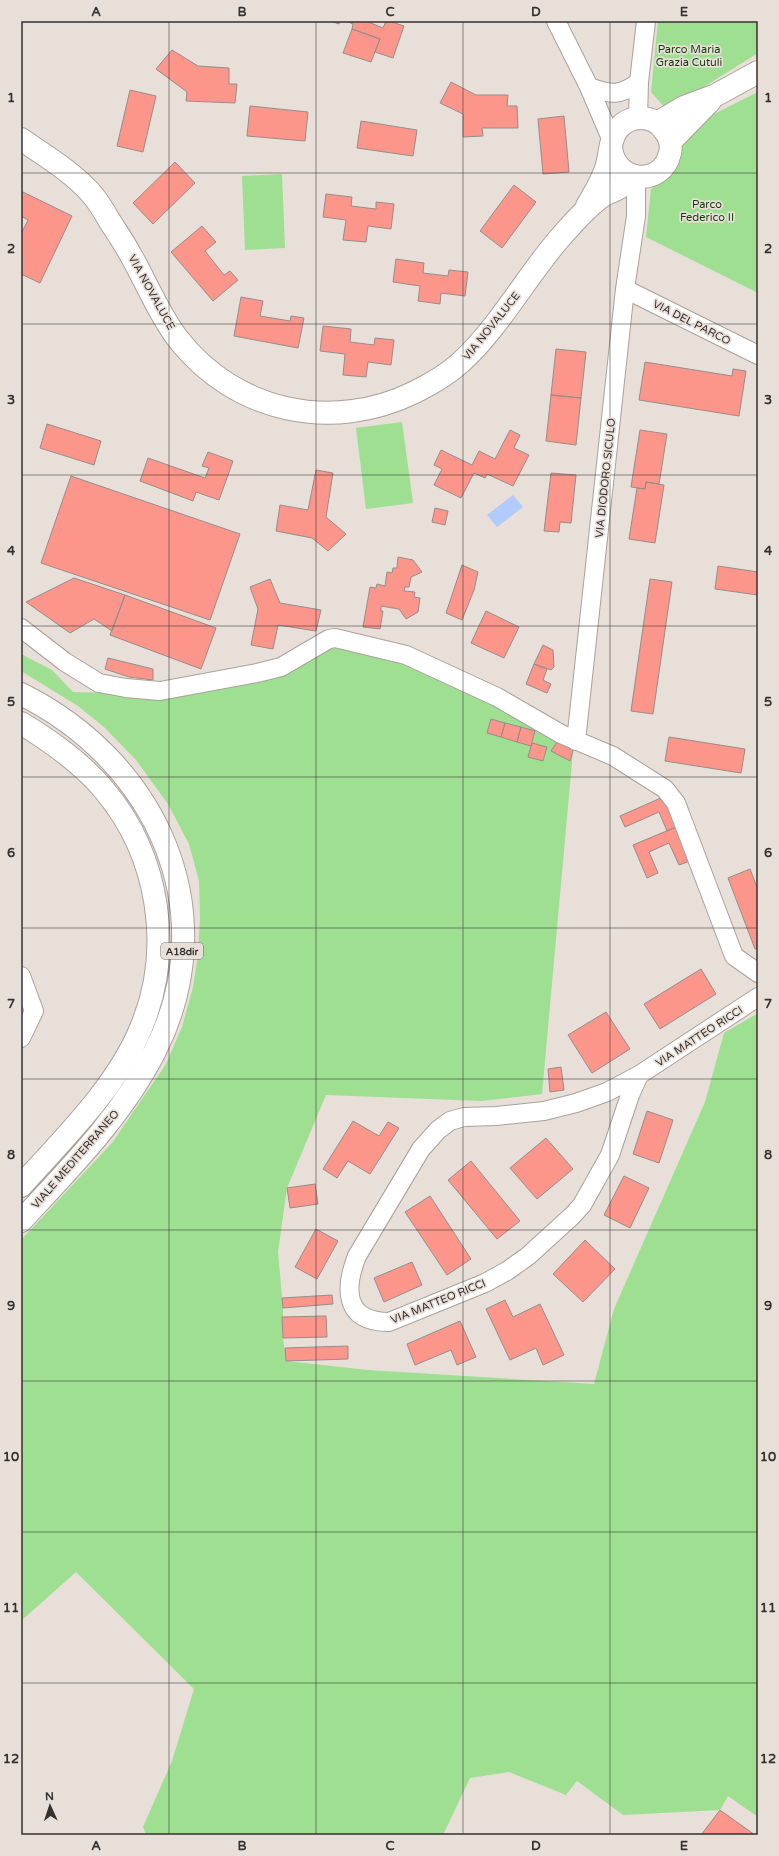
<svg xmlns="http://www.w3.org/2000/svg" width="779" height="1856" font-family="'Varela Round',sans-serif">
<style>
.green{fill:#9edf92}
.water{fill:#b0cbfc}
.building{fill:#fc958a;stroke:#988c8b}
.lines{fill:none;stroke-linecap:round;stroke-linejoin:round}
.street-casing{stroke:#aaa19b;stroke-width:20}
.secondary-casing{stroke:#aaa19b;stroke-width:24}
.highway-casing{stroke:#aaa19b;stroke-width:24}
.street{stroke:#fff;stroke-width:18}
.secondary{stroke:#fff;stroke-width:22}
.highway{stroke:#fff;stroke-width:22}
.grid{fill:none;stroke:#35312f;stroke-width:1;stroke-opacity:0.55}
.labels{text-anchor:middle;stroke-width:3.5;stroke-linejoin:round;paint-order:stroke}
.shield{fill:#e8dfd9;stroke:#6b6562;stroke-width:1}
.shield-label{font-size:10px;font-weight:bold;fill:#35312f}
.park-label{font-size:11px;fill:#0f3c07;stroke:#e8dfd9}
.street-label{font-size:11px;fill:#35312f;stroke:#e8dfd9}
.neatline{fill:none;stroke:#35312f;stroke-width:1.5}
.grid-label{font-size:13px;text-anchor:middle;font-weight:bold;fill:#35312f}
</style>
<rect width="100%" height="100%" fill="#e8dfd9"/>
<path class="green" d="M658,21H758V53L667,110L651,92Z
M758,92V293L646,237L651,189L673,172L678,143L708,117Z
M282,174L285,248L245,250L242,176Z
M402,422L413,503L366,509L356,428Z
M331,645L401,659L501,706L559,739L573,751L542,1094L482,1101L326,1095L287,1188L278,1252L283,1308V1338L286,1361L368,1370L594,1384L614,1309L705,1102L724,1033L758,1013V1817L728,1796L720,1810L623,1815L577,1781L566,1795L509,1772L470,1778L443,1835H146L143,1827L172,1761L194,1689L76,1572L21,1621V1240L112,1143L166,1064L182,1027L193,987L198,955L200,918L199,881L189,844L168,804L136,760L104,727L78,706L21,671V654L52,670L73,692L159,694Z"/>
<path class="water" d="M513,495L523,507L497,527L487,515Z"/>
<path class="building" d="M330,21H340L339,24Z
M346,21H366L383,28L386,21H389L404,26L393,58L375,52L380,39L352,29L353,24Z
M352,29L380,39L371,62L343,53Z
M172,50L198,66L229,68V84H237L235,103L186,101L187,92L156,69Z
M451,82L476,95H508L507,106H517L518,128H482L483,136L463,137V114L440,103Z
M130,90L156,96L143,152L117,146Z
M250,106L308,112L305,141L247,136Z
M564,116L569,172L543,174L538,119Z
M361,121L417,130L413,156L357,148Z
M175,162L195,183L153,224L133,203Z
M514,185L536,202L502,248L480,231Z
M23,192L72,216L40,283L21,274V234L28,220L21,216V196Z
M326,194L352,197L351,206L376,209V202L394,204L391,229L368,226L366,242L343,240L346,220L323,217Z
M202,226L216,242L205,251L224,275L230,271L238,280L213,301L171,252Z
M396,259L424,263L423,273L448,276L449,270L468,272L465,296L441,293L440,304L418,301L420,286L393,282Z
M241,297L263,301L260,316L290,321L291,316L304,318L298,348L234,336Z
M323,326L351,329L350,342L374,345L375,338L394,340L391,365L368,362L366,377L343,375L345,354L320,351Z
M556,349L586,352L581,398L551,395Z
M645,362L732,376L733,369L746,371L739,416L639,400Z
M551,395L581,398L576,445L546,441Z
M47,424L101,441L94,465L40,448Z
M510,430L520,435L514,448L529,455L513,486L487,474L485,478L474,473L461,498L434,485L442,469L434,465L441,450L472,465L479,451L495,459Z
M640,430L667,434L659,484L646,482L645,489L631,487Z
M208,452L233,461L219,500L196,492L193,501L140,481L148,458L205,478L209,468L202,466Z
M316,470L333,473L326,517L346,534L328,551L312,538L276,531L280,505L308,510Z
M551,473L576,475L571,523L560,522L559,532L544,531Z
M71,476L240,534L210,620L41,563Z
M646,482L664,485L655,543L629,539L637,488L645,489Z
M435,508L448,511L445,525L432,522Z
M398,557L413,560L422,572L411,577L409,587H405L404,591L415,592L414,597L420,598L418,612L406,619L399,609L381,606V611H383L380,629L363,627L370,587L376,588L377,584L385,586L387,572L392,573L393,568H397Z
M462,565L478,572L474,590L462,620L446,613Z
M718,566L758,572V595L715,589Z
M74,578L125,595L112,631L94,619L70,633L26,602Z
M270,579L280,603L321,610L316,631L278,625L273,649L251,645L258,609L250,587Z
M650,579L672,582L653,714L631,711Z
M125,595L216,628L201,669L110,635Z
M486,611L519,627L504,658L471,643Z
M543,645L553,650L554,667L551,670L534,664Z
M108,658L153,669V680L129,677L105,669Z
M534,664L547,669L543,680L551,684L547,693L526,684Z
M491,719L505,723L501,737L487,733Z
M505,723L521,727L517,742L501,737Z
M521,727L535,731L531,746L517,742Z
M669,737L745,749L741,773L665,761Z
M559,739L573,751L570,761L551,751Z
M532,743L547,747L543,761L528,757Z
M663,797L676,827L667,831L659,812L625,827L620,816Z
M676,827L690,861L679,865L669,843L649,852L658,873L647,878L633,845Z
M750,869L758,890V948L755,949L728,878Z
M701,969L716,994L660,1029L644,1004Z
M606,1012L630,1049L592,1073L568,1035Z
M561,1067L564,1090L550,1092L548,1069Z
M647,1111L673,1120L659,1163L633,1154Z
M353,1121L379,1136L388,1122L399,1128L370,1174L348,1161L337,1178L323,1169Z
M546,1138L573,1169L537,1199L510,1168Z
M471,1161L520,1221L497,1239L448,1180Z
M624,1176L649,1188L630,1228L604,1215Z
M315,1184L318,1204L290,1208L287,1188Z
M430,1196L471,1259L447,1275L405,1212Z
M316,1229L338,1241L317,1279L295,1267Z
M585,1240L615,1269L583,1302L553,1274Z
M412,1262L422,1285L384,1302L374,1278Z
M332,1295L333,1304L283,1308L282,1298Z
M505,1300L513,1317L540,1304L564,1355L543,1365L536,1348L510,1360L486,1309Z
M326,1316L327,1337L283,1338L282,1317Z
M460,1321L476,1357L457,1365L451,1350L415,1365L407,1344Z
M348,1346V1359L286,1361L285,1348Z
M720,1810L755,1835H701Z"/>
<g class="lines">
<defs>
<path id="street" d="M556,21L589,87L612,141
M589,87C611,95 620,96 639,82
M638,118L639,82L646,21
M625,289L758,355
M21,628L65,662L99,683L126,688L160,691L257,673L281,667L329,639L335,638L406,655L497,697L561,734L613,756L665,789L676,803L734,956L758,973
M576,741L625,289L636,216V177
M21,976L34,1011L21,1038
M639,1075L630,1095L610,1155L582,1205L572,1216L528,1256L507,1271L485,1283L389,1322C344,1322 344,1289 357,1256L421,1149L438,1130L450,1121L464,1117L496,1116L544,1111L576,1103L607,1092L639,1075L758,997"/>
<path id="secondary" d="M657,123L684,107L716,95L758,72
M21,139C45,156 71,171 90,192C98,201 104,211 109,220C116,231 123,241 129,252C146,281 158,313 178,339C235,412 332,433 415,392C431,384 447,375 460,363C498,329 526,277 559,239C573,223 587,207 604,195C609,192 615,191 619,188C624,185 627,180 630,176
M670,142L710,101
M587,206C595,192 603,180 607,165C610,153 610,140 617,130C629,114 653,114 664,130C669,136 672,145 670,153C662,188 614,183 611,147"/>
<path id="highway" d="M21,694C156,761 226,911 155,1051C122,1116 70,1168 21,1221
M21,723C52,742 82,763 105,791C159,856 174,949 141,1028C117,1087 63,1139 21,1186"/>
</defs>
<use href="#street" class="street-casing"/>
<use href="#secondary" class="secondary-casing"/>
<use href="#highway" class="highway-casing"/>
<use href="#street" class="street"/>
<use href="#secondary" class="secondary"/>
<use href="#highway" class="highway"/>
</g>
<path class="grid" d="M169,21V1835M316,21V1835M463,21V1835M610,21V1835M21,173H758M21,324H758M21,475H758M21,626H758M21,777H758M21,928H758M21,1079H758M21,1230H758M21,1381H758M21,1532H758M21,1683H758"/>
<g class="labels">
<rect class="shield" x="161" y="943" width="42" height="16" rx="3"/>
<g class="shield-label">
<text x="182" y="955">A18dir</text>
</g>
<g class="park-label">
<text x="689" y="53">Parco Maria<tspan x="689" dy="13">Grazia Cutuli</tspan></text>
<text x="707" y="208">Parco<tspan x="707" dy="13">Federico II</tspan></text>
</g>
<g class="street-label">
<text transform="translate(152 292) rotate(61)" y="4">VIA NOVALUCE</text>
<text transform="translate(692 322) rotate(27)" y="4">VIA DEL PARCO</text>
<text transform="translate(491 326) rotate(-51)" y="4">VIA NOVALUCE</text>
<text transform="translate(605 478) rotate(-84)" y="4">VIA DIODORO SICULO</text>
<text transform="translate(699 1036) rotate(-33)" y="4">VIA MATTEO RICCI</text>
<text transform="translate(75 1159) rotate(-49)" y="4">VIALE MEDITERRANEO</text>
<text transform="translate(438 1301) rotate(-22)" y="4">VIA MATTEO RICCI</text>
</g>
</g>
<rect width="779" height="1856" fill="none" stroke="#e8dfd9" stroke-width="44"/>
<g transform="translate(50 1806) rotate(357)" stroke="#e8dfd9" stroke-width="3" paint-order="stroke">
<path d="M0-3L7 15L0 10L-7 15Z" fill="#35312f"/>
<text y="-6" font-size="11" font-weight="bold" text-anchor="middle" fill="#35312f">N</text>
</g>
<rect x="22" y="22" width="735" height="1812" class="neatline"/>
<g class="grid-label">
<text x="96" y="16">A</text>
<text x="242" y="16">B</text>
<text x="390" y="16">C</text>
<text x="536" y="16">D</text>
<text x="684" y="16">E</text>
<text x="11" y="102">1</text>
<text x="768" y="102">1</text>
<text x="11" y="253">2</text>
<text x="768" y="253">2</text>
<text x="11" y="404">3</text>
<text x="768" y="404">3</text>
<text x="11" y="555">4</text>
<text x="768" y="555">4</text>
<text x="11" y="706">5</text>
<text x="768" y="706">5</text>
<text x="11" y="857">6</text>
<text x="768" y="857">6</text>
<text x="11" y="1008">7</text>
<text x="768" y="1008">7</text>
<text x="11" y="1159">8</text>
<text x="768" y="1159">8</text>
<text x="11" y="1310">9</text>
<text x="768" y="1310">9</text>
<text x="11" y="1461">10</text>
<text x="768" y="1461">10</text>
<text x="11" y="1612">11</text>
<text x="768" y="1612">11</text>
<text x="11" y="1763">12</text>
<text x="768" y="1763">12</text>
<text x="96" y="1850">A</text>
<text x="242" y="1850">B</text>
<text x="390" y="1850">C</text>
<text x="536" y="1850">D</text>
<text x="684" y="1850">E</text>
</g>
</svg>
